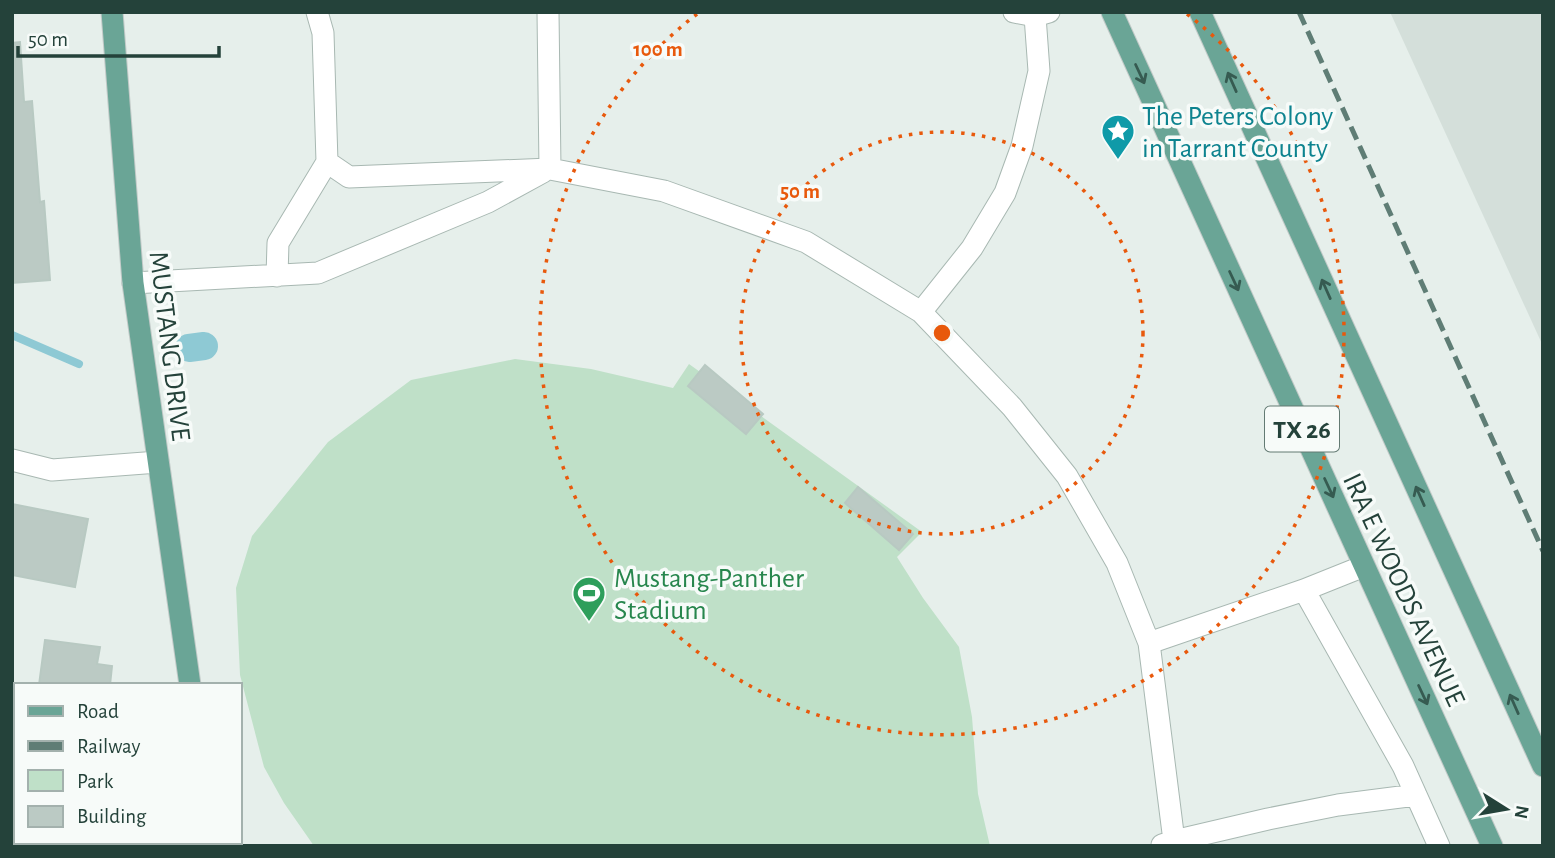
<svg xmlns="http://www.w3.org/2000/svg" width="1555" height="858" font-family="'Alegreya Sans',sans-serif">
<style>
.built{fill:#d4dfda}
.green{fill:#bfe0c8}
.lines{fill:none;stroke-linecap:round;stroke-linejoin:round}
.stream{stroke:#8ec9d4;stroke-width:8}
.canal{stroke:#8ec9d4;stroke-width:28}
.building{fill:#bbcac4;stroke:#b8c9c2;stroke-width:2}
.minor-casing{stroke:#a8b8b2;stroke-width:23}
.major-casing{stroke:#c2cac8;stroke-width:23}
.minor{stroke:#fff;stroke-width:21}
.major{stroke:#6aa596;stroke-width:21}
.rail{stroke:#5f7d75;stroke-width:5;stroke-dasharray:14 7;stroke-linecap:butt}
.oneway{stroke:#365b51}
.ring{fill:none;stroke:#e8590c;stroke-width:3.5;stroke-dasharray:3.5 7}
.labels{text-anchor:middle;stroke-width:7;stroke-linejoin:round;paint-order:stroke}
.shield{fill:#f7fbf9;stroke:#637a73;stroke-width:2}
.shield-label{font-size:26px;font-weight:bold;fill:#24423a}
.culture-label{font-size:28px;fill:#0d838f;stroke:#f7fbf9;text-anchor:start}
.street-label{font-size:28px;fill:#24423a;stroke:#f7fbf9}
.leisure-label{font-size:28px;fill:#27864d;stroke:#f7fbf9;text-anchor:start}
.centre{fill:#e8590c;stroke:#f7fbf9;stroke-width:3.5}
.ring-label{font-size:21px;text-anchor:middle;font-weight:bold;fill:#e8590c;stroke:#f7fbf9;stroke-width:7;stroke-linejoin:round;paint-order:stroke}
</style>
<rect width="100%" height="100%" fill="#e6efeb"/>
<path class="built" d="M1390,12H1543V346Z"/>
<path class="green" d="M515,359L591,369L673,388L689,364L922,532L897,557L923,598L959,647L972,717L978,794L990,846H314L284,803L264,767L240,675L236,588L252,536L328,442L411,380Z"/>
<g class="lines">
<path class="stream" d="M12,335L79,364"/>
<path class="canal" d="M189,348L204,346"/>
</g>
<path class="building" d="M20,42L24,102L32,101L40,202L44,201L50,280L12,283V43Z
M705,365L763,414L746,434L688,386Z
M858,487L913,534L899,550L845,503Z
M12,504L88,519L75,587L12,575Z
M45,640L100,647L97,664L112,666L110,685H39Z
M12,784H16V801L12,819Z"/>
<g class="lines">
<defs>
<path id="minor" d="M548,12L550,169
M1014,12L1035,16L1049,12
M327,162L349,177L550,169L664,191L806,242L921,312L1012,407L1067,476L1117,563L1149,643L1174,841L1177,846
M277,276L278,243L327,162L323,33L317,12
M133,283L318,273L488,202L543,172
M921,312L972,248L1005,193L1022,146L1039,71L1035,16
M12,460L52,470L158,462
M1364,566L1304,590L1403,766L1439,846
M1149,643L1304,590
M12,740L16,741
M33,842V846
M1162,845L1174,841L1268,819L1338,805L1416,795"/>
<path id="major" d="M112,12L133,283L190,685
M1112,12L1492,846
M1200,12L1543,766
M213,842V846"/>
</defs>
<use href="#minor" class="minor-casing"/>
<use href="#major" class="major-casing"/>
<use href="#minor" class="minor"/>
<use href="#major" class="major"/>
<path class="rail" d="M1299,12L1543,551"/>
</g>
<defs><path id="oneway-shaft" d="M-6 0H5M1.5-3L5.5 0L1.5 3" fill="none" stroke-width="1.6" stroke-linecap="round" stroke-linejoin="round" transform="scale(1.75)"/></defs>
<g class="oneway">
<use href="#oneway-shaft" transform="translate(1140 74) rotate(65)"/>
<use href="#oneway-shaft" transform="translate(1232 82) rotate(-114)"/>
<use href="#oneway-shaft" transform="translate(1234 281) rotate(65)"/>
<use href="#oneway-shaft" transform="translate(1326 289) rotate(-114)"/>
<use href="#oneway-shaft" transform="translate(1329 488) rotate(65)"/>
<use href="#oneway-shaft" transform="translate(1420 496) rotate(-114)"/>
<use href="#oneway-shaft" transform="translate(1423 695) rotate(65)"/>
<use href="#oneway-shaft" transform="translate(1514 704) rotate(-114)"/>
</g>
<g class="ring">
<circle cx="942" cy="333" r="201"/>
<path d="M1187 14A402 402 0 1 1 697 14"/>
</g>
<defs>
<symbol id="sight-pin" viewBox="-11 -11 22 30"><path d="M0 17L-7.5 6A9.5 9.5 0 1 1 7.5 6Z" fill="#0f9aa8" stroke="#f7fbf9"/><path d="M0-6L1.8-2.2L6-1.7L2.9 1.2L3.7 5.4L0 3.3L-3.7 5.4L-2.9 1.2L-6-1.7L-1.8-2.2Z" fill="#fff"/></symbol>
<symbol id="stadium-pin" viewBox="-11 -11 22 30"><path d="M0 17L-7.5 6A9.5 9.5 0 1 1 7.5 6Z" fill="#2e9e5b" stroke="#f7fbf9"/><path d="M0-5a6.5 5 0 1 0 0 10a6.5 5 0 1 0 0-10ZM-3.5-1.8h7v3.6h-7Z" fill="#fff"/></symbol>
</defs>
<g fill-rule="evenodd">
<use href="#sight-pin" x="1099" y="112" width="38" height="52"/>
<use href="#stadium-pin" x="570" y="574" width="38" height="52"/>
</g>
<g class="labels">
<rect class="shield" x="1265" y="406.5" width="74" height="45" rx="5"/>
<g class="shield-label">
<text x="1302" y="438">TX 26</text>
</g>
<g class="culture-label">
<text x="1142" y="125">The Peters Colony<tspan x="1142" dy="32">in Tarrant County</tspan></text>
</g>
<g class="street-label">
<text transform="translate(171 346) rotate(83)" y="10">MUSTANG DRIVE</text>
<text transform="translate(1405 589) rotate(65)" y="10">IRA E WOODS AVENUE</text>
</g>
<g class="leisure-label">
<text x="614" y="587">Mustang-Panther<tspan x="614" dy="32">Stadium</tspan></text>
</g>
</g>
<circle cx="942" cy="333" r="10" class="centre"/>
<g class="ring-label">
<text x="658" y="56">100 m</text>
<text x="800" y="198">50 m</text>
</g>
<rect width="1555" height="858" fill="none" stroke="#24423a" stroke-width="28"/>
<rect x="14" y="683" width="228" height="161" fill="#f7fbf9" stroke="#a3b1ad" stroke-width="2"/>
<rect x="28" y="706" width="35" height="10" fill="#6aa596" stroke="#a3b1ad" stroke-width="2"/>
<text x="77" y="718" font-size="21" fill="#24423a">Road</text>
<rect x="28" y="741" width="35" height="10" fill="#5f7d75" stroke="#a3b1ad" stroke-width="2"/>
<text x="77" y="753" font-size="21" fill="#24423a">Railway</text>
<rect x="28" y="770" width="35" height="21" fill="#bfe0c8" stroke="#a3b1ad" stroke-width="2"/>
<text x="77" y="788" font-size="21" fill="#24423a">Park</text>
<rect x="28" y="806" width="35" height="21" fill="#bbcac4" stroke="#a3b1ad" stroke-width="2"/>
<text x="77" y="823" font-size="21" fill="#24423a">Building</text>
<g transform="translate(1506 809) rotate(101)" stroke="#f7fbf9" stroke-width="5" paint-order="stroke">
<path d="M0-5L12 26L0 18L-12 26Z" fill="#24423a"/>
<text y="-10" font-size="19" font-weight="bold" text-anchor="middle" fill="#24423a">N</text>
</g>
<path d="M18 46v10h201v-10" fill="none" stroke="#24423a" stroke-width="3.5"/>
<text x="28" y="46" font-size="21" fill="#24423a" stroke="#f7fbf9" stroke-width="5" paint-order="stroke">50 m</text>
</svg>
